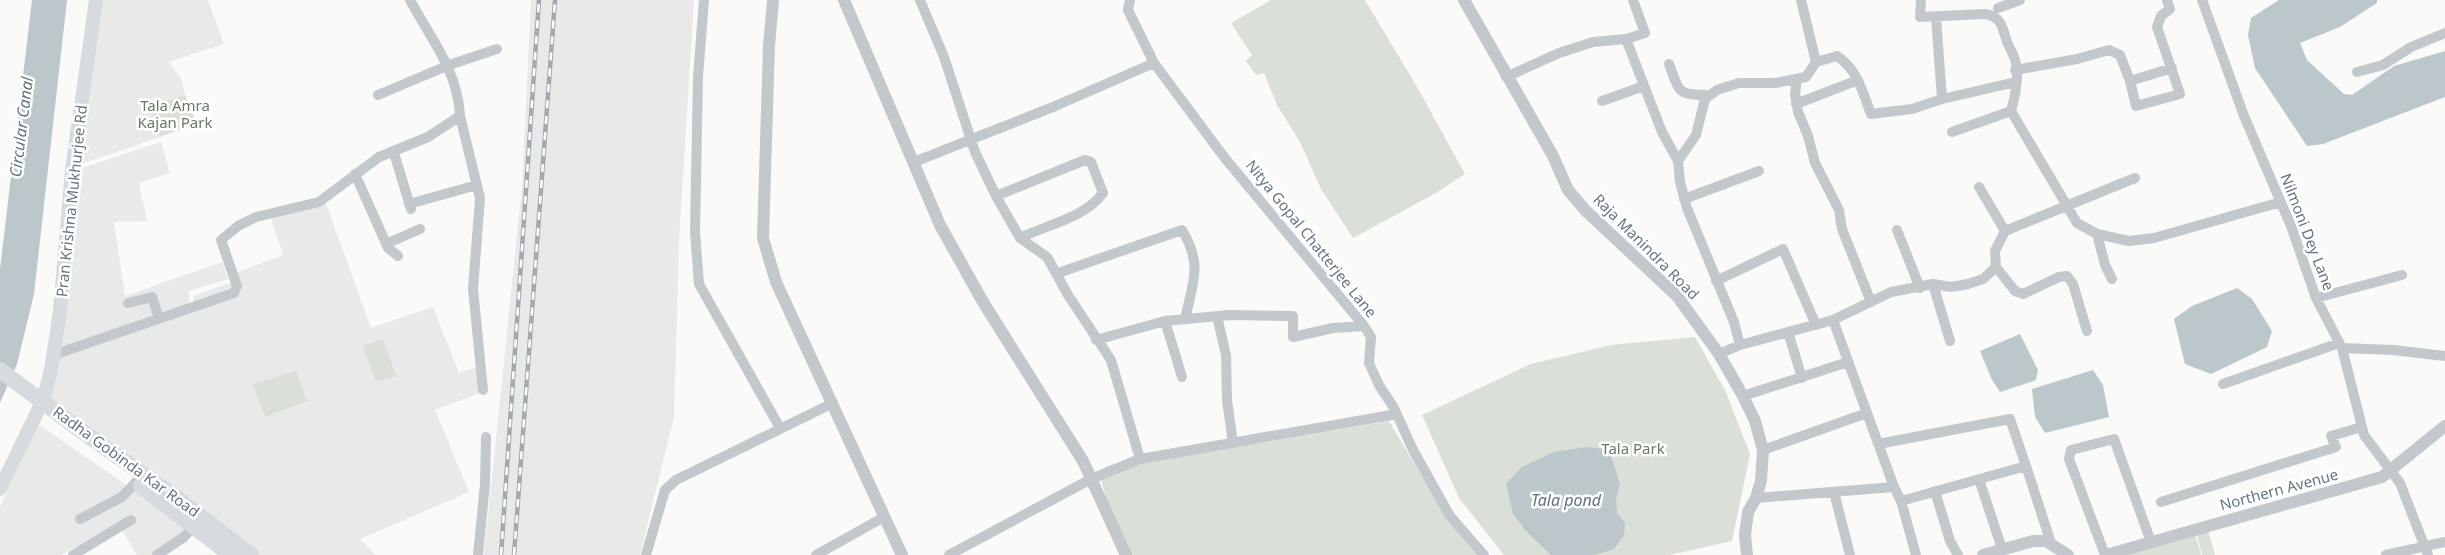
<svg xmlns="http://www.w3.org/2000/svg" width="2445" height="555" font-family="'Noto Sans',sans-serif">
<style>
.built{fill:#e8e9e9}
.green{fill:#dadfd7}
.water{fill:#bbc7cb}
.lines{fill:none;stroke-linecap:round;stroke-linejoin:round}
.minor{stroke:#c3c8cc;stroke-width:10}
.tertiary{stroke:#c3c8cc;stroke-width:12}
.secondary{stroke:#d6dbdf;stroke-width:14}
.primary{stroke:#d6dbdf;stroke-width:16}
.rail-casing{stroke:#a2aab0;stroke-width:4.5}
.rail{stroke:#fff;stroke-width:2.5;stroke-dasharray:8;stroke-linecap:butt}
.labels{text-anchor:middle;stroke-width:5;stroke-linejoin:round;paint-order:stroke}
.park-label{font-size:15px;fill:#687a64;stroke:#fff}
.street-label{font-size:15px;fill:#657683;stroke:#fff}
.water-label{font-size:16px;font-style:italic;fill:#60757c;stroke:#fff}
</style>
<rect width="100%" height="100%" fill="#fafaf8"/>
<path class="built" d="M98,0H208L224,44L169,62L182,80L185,95L149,106L160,137L75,166Z
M531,0H694L679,241L674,417L640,555H484L522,186Z
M161,142L170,173L139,183L147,221L114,222L125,296L222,262L228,279L189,291V306L55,353L76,170Z
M325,201L371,328L433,307L459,373L480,366L482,392L435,410L469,492L360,539L376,555H260L42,408L56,356L193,308L194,296L234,281L233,274L283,255L270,215Z
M38,424L190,529L156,555H137L118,524L61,555H0V507Z"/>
<path class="green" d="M1271,0H1365L1416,85L1465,174L1436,193L1353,238L1321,189L1300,142L1277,105L1264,73L1256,75L1246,61L1252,55L1231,23Z
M185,95L197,123L160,137L149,106Z
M1695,337L1725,390L1750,454L1732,541L1670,555H1504L1459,498L1422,415L1531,364L1611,345Z
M383,339L396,376L376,382L363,346Z
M296,371L307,401L265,417L253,384Z
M1389,421L1422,477L1477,555H1130L1107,502L1101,479L1141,463Z
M2194,530L2201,555H2106Z
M2208,530L2215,555H2202L2196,531Z"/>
<path class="water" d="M32,0H67L34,294L17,364L0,403V269Z
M2279,0H2377V3L2340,27L2300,43L2307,60L2344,94L2352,95L2394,66L2445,51V97L2323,144L2307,146L2255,68L2248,35L2251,18Z
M2237,288L2252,299L2272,331L2267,347L2211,374L2185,364L2174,319L2192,306Z
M2020,334L2038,370L2036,380L2000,392L1992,380L1980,351Z
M2093,370L2103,385L2109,417L2045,433L2035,417L2032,389Z
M1586,447L1605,449L1611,456L1620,484L1616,499L1617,513L1625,523L1624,535L1614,549L1595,555H1551L1527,532L1513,514L1506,484L1522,467L1554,452Z"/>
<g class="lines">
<path class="minor" d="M704,0L698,77L695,232L699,284L780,428
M920,0L944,57L975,152L996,196L1020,238L1047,257L1068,295L1111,360L1140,459
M1130,0L1128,10L1154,63L1224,157L1364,326L1371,337L1369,363L1379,385L1394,408L1413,450L1450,516L1484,555
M1633,0L1645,33L1626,39L1662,132L1678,161
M1921,0L1920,17L1985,14C2002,17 2002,27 2007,42C2010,49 2015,56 2016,64C2019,78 2015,97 2011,111L2077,223L2097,234L2129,241L2154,238L2281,202
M2202,0L2244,116L2291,226L2316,298L2342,348L2364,435L2400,483L2428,555
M1998,8L2020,0
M1936,17L1942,99
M1816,62L1837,56C1858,70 1862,91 1871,114L1912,109L1942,99L2016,82
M1669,64C1680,93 1677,95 1709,95
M2015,70L2077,59L2109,50L2120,55L2130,81L2136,106L2180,94L2157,27L2161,16L2170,9L2167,0
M2357,72L2383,65L2411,47L2445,33
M1506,77L1559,53L1593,42L1626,39
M1797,79L1795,94L1798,112L1808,136L1815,163L1839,210L1842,229L1871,302
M2130,81L2172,68
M378,95L449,65L497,49
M1602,101L1644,86
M1796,104L1858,80
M460,116L480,198L473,289L483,390
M1952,132L2011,111
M394,153L411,209
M914,162L1053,107L1154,63
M355,174L388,248L398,256
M1979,187L2005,231
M996,196L1085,160L1091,162L1103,193C1085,218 1046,225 1020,238
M1684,199L1759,171
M409,204L477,185
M1897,230L1920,288
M2097,234L2105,265L2112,279
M386,244L420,229
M1996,267L2015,291L2023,294L2059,277L2067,276L2073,284L2087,331
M1058,273L1182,230C1203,265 1193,282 1185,319
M1716,281L1783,249L1816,325
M1933,284L1950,341
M2316,298L2402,275
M128,303L152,297L159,318
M1217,316L1226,355L1227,400L1233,443
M1833,320L1894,487
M1165,321L1182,377
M1788,332L1802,378
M1096,340L1165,321L1229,315L1293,316V337L1333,328L1364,326
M1740,345L1734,322L1687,208L1680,182L1678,161L1696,135L1705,99L1717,90L1739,83H1775L1806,77L1816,62L1801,0
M2342,348L2393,350L2445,356
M1719,354L1740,345L1833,320L1891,292L1933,284L1951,287L1968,284L1983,279L1996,267L1995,251L2005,231L2135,178
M53,355L234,293L237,286L221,240L238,226L256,217L319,202L379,157L428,137L460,116C458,71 431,39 410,0
M2223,384L2339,343
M1743,396L1848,362
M1878,444L2010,419L2026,466
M1763,450L1867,413
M1979,479L2002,549
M1935,491L1950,541L1958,555
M1834,492L1850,555
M1756,498L1894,487L1901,501L1916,555
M1901,501L2026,466L2051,543
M2161,502L2336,447L2331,436L2362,427
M80,519L122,497L136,482
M73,555L131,520
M157,555L184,537L194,526
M478,555L485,484L486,437
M646,555L665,490L676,480L833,403
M816,555L884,517
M949,555L1091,479L1140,459L1397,414
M2105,555L2069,459L2071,450L2114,439L2151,542
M2386,555L2445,542"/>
<path class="tertiary" d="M773,0L769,46L763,238L776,282L902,555
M844,0L940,225L983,302L1083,461L1126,555
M1464,0L1553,156L1568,190L1586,211L1677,296L1719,354L1743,396L1755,421L1763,450L1761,481L1756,498L1748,512L1745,535L1747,555
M1983,555L2033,541H2046L2068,555
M2106,555L2382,477L2445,426"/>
<path class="secondary" d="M0,489L43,400L51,370L60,311L72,170L96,0"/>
<path class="primary" d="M0,370L79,429L178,499L251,555
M141,486L231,555"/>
<defs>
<path id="rail" d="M501,555L539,0
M514,555L555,0"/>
</defs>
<use href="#rail" class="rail-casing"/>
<use href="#rail" class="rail"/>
</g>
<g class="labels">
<g class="park-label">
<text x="175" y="111">Tala Amra<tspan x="175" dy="17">Kajan Park</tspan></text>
<text x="1633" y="454">Tala Park</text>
</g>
<g class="street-label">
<text transform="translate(72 201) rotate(-84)" y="5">Pran Krishna Mukhurjee Rd</text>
<text transform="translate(2307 232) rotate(69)" y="5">Nilmoni Dey Lane</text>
<text transform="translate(1311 239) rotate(51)" y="5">Nitya Gopal Chatterjee Lane</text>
<text transform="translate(1646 247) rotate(45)" y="5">Raja Manindra Road</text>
<text transform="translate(126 462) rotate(36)" y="5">Radha Gobinda Kar Road</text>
<text transform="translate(2279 490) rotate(-15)" y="5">Northern Avenue</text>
</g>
<g class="water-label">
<text transform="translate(21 127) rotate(-83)" y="6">Circular Canal</text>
<text x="1566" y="506">Tala pond</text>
</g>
</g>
</svg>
